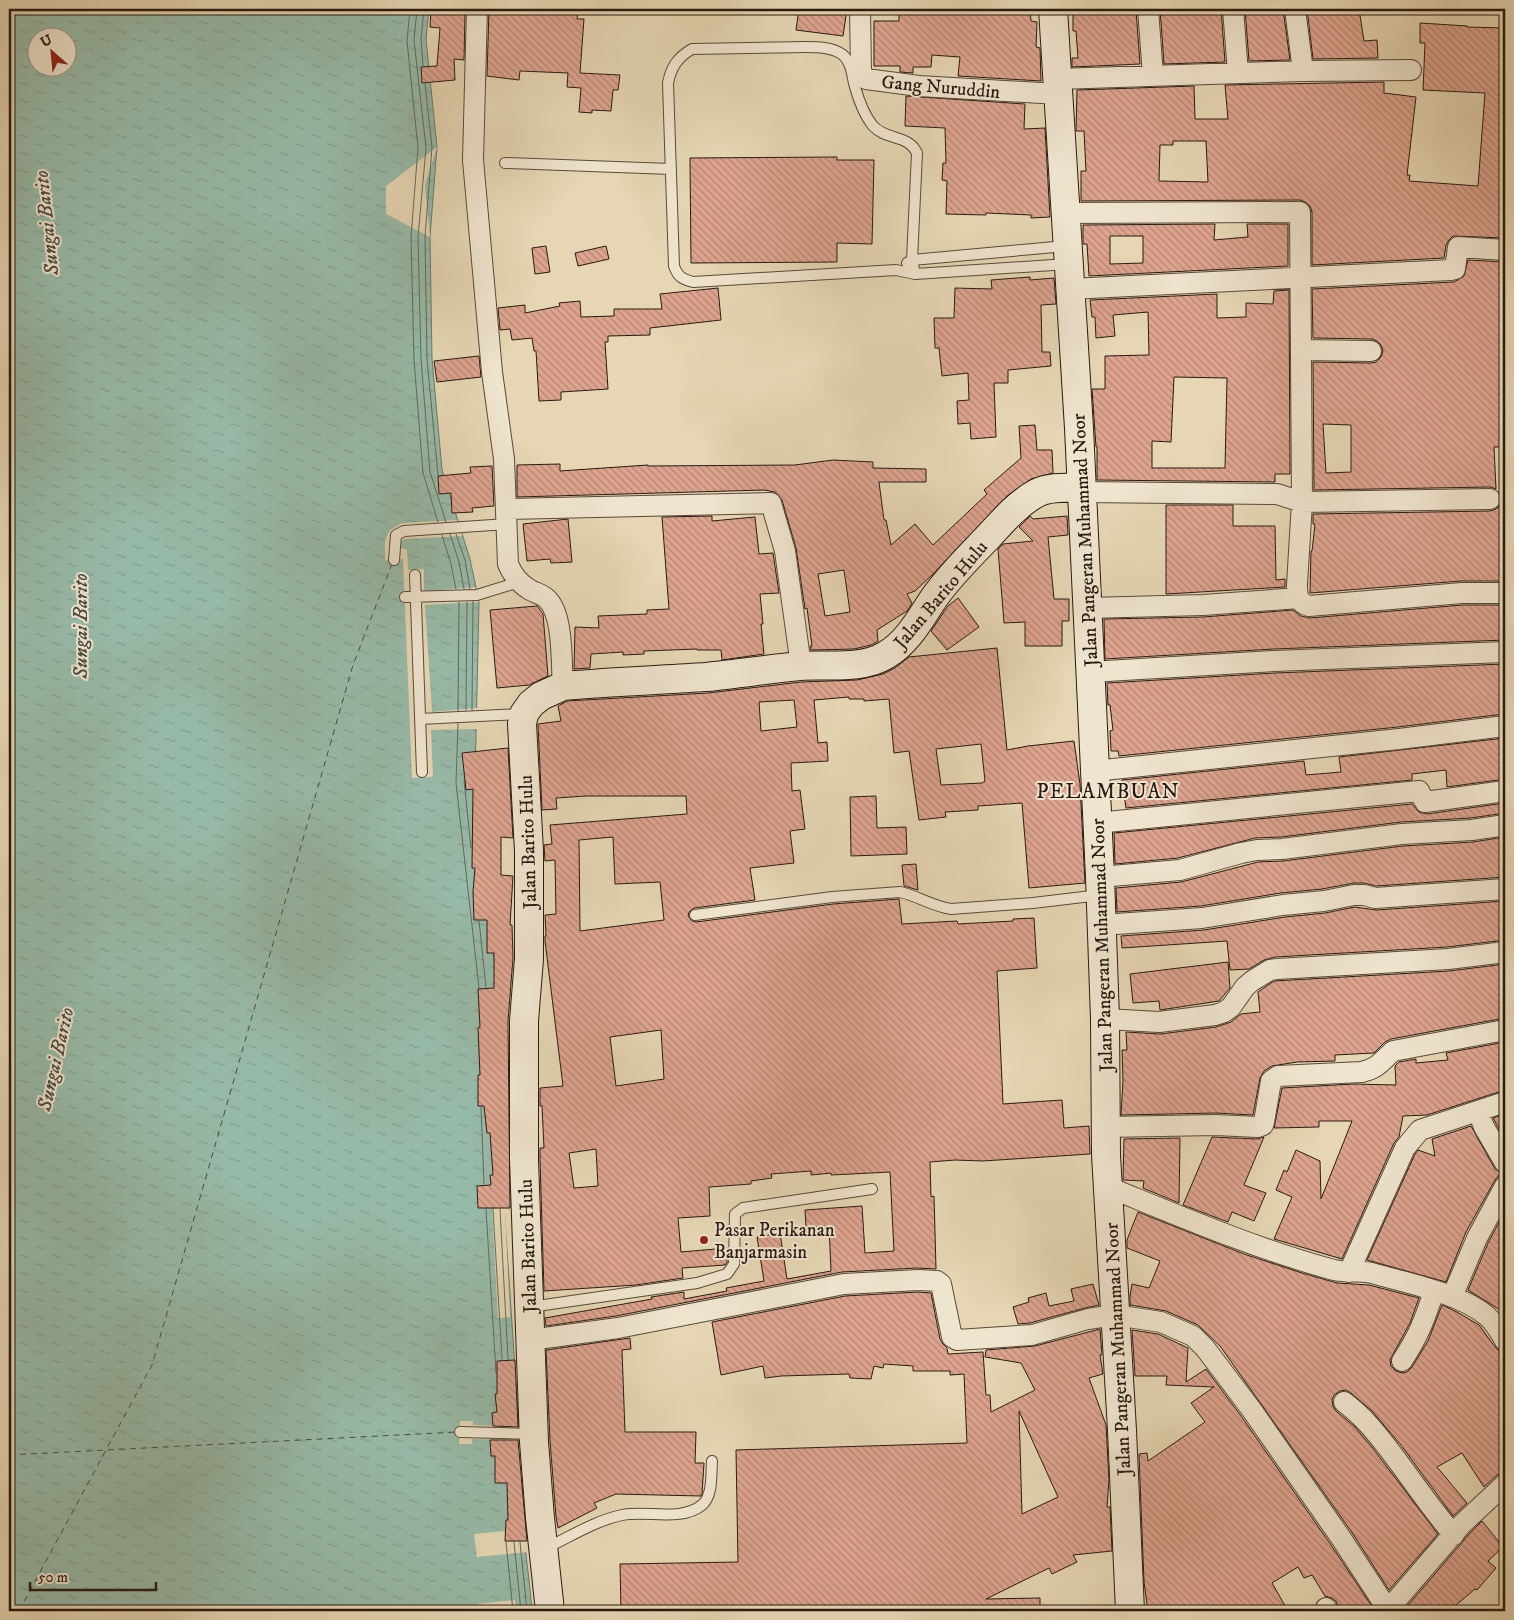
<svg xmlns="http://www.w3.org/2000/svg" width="1514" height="1620" font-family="'IM FELL DW Pica',serif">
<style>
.water{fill:url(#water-ripples);stroke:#6b7a6c;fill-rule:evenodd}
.pier{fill:#e6d6b3}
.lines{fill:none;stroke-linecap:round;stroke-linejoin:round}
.shore{stroke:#606a5d;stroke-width:1}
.ferry{stroke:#494a3f;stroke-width:1;stroke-dasharray:6 5;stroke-linecap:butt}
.building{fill:url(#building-back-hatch);stroke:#281a12;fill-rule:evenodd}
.lane-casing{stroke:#58493a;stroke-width:12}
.street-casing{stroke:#58493a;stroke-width:22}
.secondary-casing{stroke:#281a12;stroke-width:30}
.lane{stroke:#efe4ce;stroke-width:10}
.street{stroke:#efe4ce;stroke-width:20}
.secondary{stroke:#efe4ce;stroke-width:28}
.poi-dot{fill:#8f2418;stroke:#efe4ce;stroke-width:2}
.labels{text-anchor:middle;stroke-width:4;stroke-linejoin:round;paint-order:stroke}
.street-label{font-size:19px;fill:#281a12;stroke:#efe4ce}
.poi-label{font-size:19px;fill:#281a12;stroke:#efe4ce;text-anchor:start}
.water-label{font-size:20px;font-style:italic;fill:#494a3f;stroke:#efe4ce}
.quarter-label{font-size:21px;letter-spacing:1px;fill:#281a12;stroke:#efe4ce}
</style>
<defs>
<pattern id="water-ripples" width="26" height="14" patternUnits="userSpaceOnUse" patternTransform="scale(1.25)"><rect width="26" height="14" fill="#97baa8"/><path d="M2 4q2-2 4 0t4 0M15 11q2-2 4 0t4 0" fill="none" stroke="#829f90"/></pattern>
<pattern id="building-back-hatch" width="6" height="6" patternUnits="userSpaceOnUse" patternTransform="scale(1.25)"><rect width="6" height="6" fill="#dea48f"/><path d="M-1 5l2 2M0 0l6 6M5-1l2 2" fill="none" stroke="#b48573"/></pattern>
</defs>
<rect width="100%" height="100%" fill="#e6d6b3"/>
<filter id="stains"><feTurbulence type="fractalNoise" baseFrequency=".004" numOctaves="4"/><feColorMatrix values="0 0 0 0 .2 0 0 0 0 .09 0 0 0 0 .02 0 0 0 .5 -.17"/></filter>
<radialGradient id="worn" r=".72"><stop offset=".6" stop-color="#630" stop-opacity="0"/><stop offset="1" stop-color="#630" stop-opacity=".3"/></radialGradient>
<path class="water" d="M9,9H429L426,39L437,147L430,237L432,359L442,470L470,559L479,602L475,781L497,986L500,1146L519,1427C518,1434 517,1442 517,1450C517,1504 528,1558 532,1611H9ZM38,38H68V68H38Z"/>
<path class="pier" d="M437,147L425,185L430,237L386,214V186Z
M457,520L462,536L404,539L400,543L401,548L407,550L408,570L424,569V591L475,587L479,602L425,605L432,712L477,708V729L431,730L433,777L412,778L403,559L385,560V540L390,530L402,523Z
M505,1208L510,1317L498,1318L492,1209Z
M460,1421H473V1425L519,1427L518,1440L472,1439V1444H459Z
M526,1529L529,1552L477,1557L474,1534Z
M515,1600L516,1611H478L477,1604Z"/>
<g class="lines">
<path class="shore" d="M410,9L407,41L418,148L411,237L414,360L423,473L438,522
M417,9L414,40L426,148L418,237L421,359L430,472L446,522
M423,66L421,39L424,9
M425,84L432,147L425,237L427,359L438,475
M450,534L459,562L464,589
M456,534L465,560L470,589
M442,535L451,564L456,589
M466,710L467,602
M472,710L473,601
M458,711L459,602
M458,723L456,783L479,988
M464,780L471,848
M479,921L486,987
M481,1107L484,1184
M486,1209L496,1373
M493,1209L502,1359
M500,1209L508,1359
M506,1542L513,1611
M514,1542L521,1611
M520,1542L527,1611"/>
<path class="ferry" d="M9,1455L457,1432
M19,1611L152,1365L353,665L392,564"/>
</g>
<path class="building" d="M431,9L465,12L464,60L454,59L455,80L422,83L421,67L437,66L440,28L430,27Z
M489,9H578L577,19H584L580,73L620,75L618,90H613L611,111L592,110V113L579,112L581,88L567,87L568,73L520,71L519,80L487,76Z
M799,9H847L843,36L796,30Z
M899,9H1030L1031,21L1037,22L1036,47L1040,48L1041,81L958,76L960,57L932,55L931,67H913V73L900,72V66H874V21H899Z
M1073,9H1126V11L1136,10L1140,64L1072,67V58H1078L1076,31H1073Z
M1160,9H1221L1225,62L1164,64Z
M1245,9H1283L1290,60L1249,61Z
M1307,9H1359L1364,41L1377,40L1378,58L1313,59Z
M1420,23L1467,26V27L1505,28V238L1453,236L1449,240L1446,245L1444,258L1312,265V212L1310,206L1305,202L1300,200L1081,201V171H1086L1084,131H1076L1077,90L1194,86L1195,119H1228L1225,85L1384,82V93L1416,97L1407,175H1410L1409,181L1478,186L1485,93L1423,90L1425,43H1420ZM1173,141H1206L1208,182L1159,181L1160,145H1173Z
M906,96L1025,104L1024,129L1045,128L1050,217L1031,218V215L986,213V215L946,214L947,181L942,180L943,163H946L945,128L905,126Z
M837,157V160H874L872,244L837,243V262L691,263L690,158Z
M1215,224L1214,240L1248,237L1247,224H1288V266L1089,276L1087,244H1083V225ZM1110,236H1143V263L1110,264Z
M546,246L550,272L535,274L532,248Z
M606,246L609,259L578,266L575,253Z
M1468,260L1505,262V447H1494L1496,489L1490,487L1314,490L1313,362L1371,363L1376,362L1381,357L1383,351L1381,345L1377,341L1372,339L1313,338L1312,289L1454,282L1464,276ZM1323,424L1351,425V472L1326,473Z
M1030,277V280L1054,278L1056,304L1041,305L1042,352H1050L1051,366L1008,370V383H994L996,437L971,439L970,423L958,424L957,401L969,400L968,373L942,376L939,348H935L934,318H954L955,288L992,289L991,280Z
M718,288L721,320L650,328V335L608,336V342H605L608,389L561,392V400L539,401L536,351H534L532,338L512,340L510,329L500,330L498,308L525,305V313L560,306L559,303L580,301L581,317L614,316V309H662L660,294Z
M1289,290L1290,474H1275V482L1097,480V447H1096L1092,389H1105V356L1149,355L1148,312L1113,315L1115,336L1096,338L1095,317H1092L1090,300L1217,294V318L1246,317V303L1273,304L1274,291ZM1174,377L1227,378L1225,468H1152V441L1171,442Z
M479,356L481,377L437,382L434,361Z
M1035,425L1037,450H1052L1053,473L1031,479L1007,496L932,575L915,591L907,594L912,603L907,611L877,630L878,641L871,645L854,649L811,650L810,646H812L807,608L805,609L796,548L782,500L775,492L764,490L517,497V465L560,464V471L648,465V466L795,465L833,460L873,462V468L926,469V482H879L884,520H886L891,545L915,524L933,545L987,494L984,490L1021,458L1019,426ZM844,570L850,612L825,616L818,574Z
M492,466L494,506L472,508L473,512L452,513L451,493L439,494L438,476L471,473L470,467Z
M1502,499H1505V581H1461L1310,593L1311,551H1312L1315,524H1313V514L1490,511L1496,509L1500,505Z
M1166,505H1233V526H1275L1276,580L1285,579V587L1166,594Z
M712,516V521L755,517L759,554L773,553L779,593L760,594L763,624H761L764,654L722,660L721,650H697V649L644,651V654L623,655V652L591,654L590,668L574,669L575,627L599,628L598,616L647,614V610L669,609L662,517Z
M1030,516L1033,519L1067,516L1068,535L1048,537L1054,599H1069V621H1062V646H1025V622L1004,623L998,549L1003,544L1033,541L1019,527Z
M568,519L572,562L551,563L550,559L527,561L523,524Z
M958,598L979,627L947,650L931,631L948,606Z
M1462,605H1505V640L1274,649L1105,659L1104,619L1203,617L1293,610L1301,616L1310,618Z
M537,606L543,614L548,676L529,685L497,688L490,610Z
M997,648L1007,750L1028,746L1074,741L1080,784L1085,883L1029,888L1022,803L978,806V810L945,812L946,817L919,820L909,751L894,753L889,699L864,701V699H849V697L814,700L818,743L827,742L828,761L791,763L792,791L800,790L805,829L790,831L794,863L750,868L755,900L694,908L689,912L688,916L692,921L696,922L833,904L899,899L902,924L957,921L958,924L1013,921V919L1034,918L1037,968L997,971L1003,1104L1062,1100L1064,1128L1089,1126L1090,1154L983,1161L955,1160L930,1162L931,1197L934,1196L936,1269L917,1268L842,1272L616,1316L546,1326L545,1318L652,1299L651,1297L684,1292V1299L727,1291L726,1288L764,1281L757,1237L780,1233L787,1279L831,1271L829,1226L806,1227L805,1210L862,1206L865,1253L894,1251L890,1172L831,1175V1173L811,1175V1171L771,1174L772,1178L751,1181V1184L709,1187L710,1216L678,1218L681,1252L727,1248V1262L725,1265L682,1268L683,1278L636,1285L544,1291L540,1160V1148H544L542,1106H540V1088L563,1086L545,941V936H546L545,915L556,914L555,860L545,861L544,845L552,844L550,825L687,814L686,796H586L556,798L557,809L542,810L538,724L561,721L558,706L567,701L708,693L801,682L857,680L883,674L895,668L909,657ZM794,700L797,727L761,731L759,702ZM981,744L985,781L982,783L941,785L936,749ZM613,837L615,884L660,882L664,920L580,931L579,840ZM661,1030L664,1079L616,1086L610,1037ZM596,1149L598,1186L574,1188L569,1153Z
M1505,664V688L1503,689L1504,714L1398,727L1119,756L1118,751H1111L1110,731L1113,730L1110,705H1108L1107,683L1275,673Z
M1505,738V779L1447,787L1446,770L1412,774V780L1126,808L1122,780L1304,761L1306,775L1341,772L1339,757Z
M508,748L513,838L501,837V875L513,876L510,925H512L513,958L508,1021L510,1208H478L477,1186L491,1185L490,1175H493L490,1133H487L484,1106H478V1075H480L478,1028L480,1027L478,989L494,988V953H487V920H474L473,892L475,868H472L473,789L466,790L462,753Z
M876,796L877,828L906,827L907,854L851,856L850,797Z
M1505,803V813L1471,818L1401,822L1281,837L1255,838L1178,858L1115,864L1114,833L1412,804L1419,812L1427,814Z
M1505,837V877L1376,886L1364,883H1354L1322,889L1281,893L1201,906L1117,912L1116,888L1181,882L1258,862L1283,861L1403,846L1473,842Z
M916,864L918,890L904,886L902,865Z
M1505,901V940L1447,947L1275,957L1264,960L1249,969L1230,970L1227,941L1122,948L1121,936L1204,930L1285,917L1325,913L1355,907L1376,910Z
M1228,962L1230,988L1219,1001L1160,1010L1159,1001L1133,1003L1130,974Z
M1505,964V1018L1391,1039L1385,1042L1374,1053L1335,1055V1061L1297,1062L1272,1066L1264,1071L1260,1078L1253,1115L1216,1113L1121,1115L1123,1081L1122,1050H1127L1126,1032L1160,1034L1216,1027L1231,1022L1241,1014L1260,1012L1258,992L1274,981L1449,971Z
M1505,1042V1090L1427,1115L1403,1116L1399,1137L1394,1143L1342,1259L1274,1239L1292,1197L1276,1190L1284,1170L1287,1172L1296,1150L1320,1161L1321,1199L1352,1121H1319V1127L1274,1128L1282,1088L1353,1084L1396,1085L1395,1066L1399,1062L1416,1059V1063L1448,1060L1446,1053Z
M1505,1114V1140L1493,1118Z
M1471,1126L1495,1169L1503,1174L1498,1176L1495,1180L1466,1232L1446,1282L1367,1260L1415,1154L1418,1150L1435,1156L1432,1139Z
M1212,1137L1257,1139L1264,1137L1244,1185L1266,1193L1254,1221L1232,1212L1228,1222L1183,1205Z
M1180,1138L1179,1203L1143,1188L1144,1181L1123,1180L1124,1139Z
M1505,1211V1313L1468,1290L1488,1243Z
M1138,1212L1244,1254L1302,1273L1337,1283L1369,1285L1419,1298L1410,1323L1390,1360L1391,1366L1396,1371L1402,1373L1407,1372L1412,1367L1428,1341L1442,1305L1457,1312L1479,1325L1495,1347L1499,1351L1505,1353V1472L1497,1475L1484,1487L1462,1453L1437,1467L1467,1503L1453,1516L1401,1445L1372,1411L1351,1393L1346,1390L1340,1391L1334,1395L1332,1400L1333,1406L1336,1411L1355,1427L1371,1446L1438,1534L1389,1590L1351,1531L1220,1346L1198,1325L1166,1311L1130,1305V1296L1132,1284L1149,1288L1160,1261L1127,1248V1240Z
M1093,1284L1099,1305L1085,1308L1030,1323L1018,1324L1013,1307L1029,1302L1028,1298L1046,1293L1049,1306L1074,1301L1071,1289Z
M918,1292L931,1293L940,1339L943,1344L947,1348L948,1354L983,1352L986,1395H990L991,1412L1035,1390L1021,1363L985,1357L986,1350L1035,1346L1100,1329L1102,1355H1100L1103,1374L1089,1378L1106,1425L1109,1480L1107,1507H1110L1112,1551L1073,1555L1077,1562L1052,1574L1049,1568L986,1599L1040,1598V1611H964V1610L960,1611H621L620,1564L738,1562L736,1450L967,1443L964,1374L950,1375V1371H913V1366L884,1364L883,1368L874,1366L871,1379L850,1378L849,1374L781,1376L765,1378L763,1366L721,1375L712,1322L845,1296ZM1019,1411L1058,1497L1022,1514Z
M1132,1330L1158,1334L1188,1348L1186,1382L1206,1369L1241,1416L1331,1545L1375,1611H1340L1336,1601L1332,1598L1325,1596L1312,1575L1304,1578L1298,1567L1272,1583L1288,1611H1148L1144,1582L1139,1454L1147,1453L1148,1461L1205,1422L1191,1403L1214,1387L1166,1385L1167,1376H1135Z
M630,1338L631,1349L622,1350L625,1432H696L695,1463H704L702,1494L701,1496L616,1494L594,1503L597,1508L558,1528L556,1517L550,1441L546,1350Z
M515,1360L518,1427L493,1426L492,1413L497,1412L495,1394H497V1361Z
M490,1440H518L527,1541H505L506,1520H508L507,1483H495V1456H491Z
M1482,1521L1503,1547L1488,1561L1496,1568L1477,1590L1475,1589L1449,1611H1403L1471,1532Z"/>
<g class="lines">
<defs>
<path id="lane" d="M505,163L671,169
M907,263L912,260L1066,246
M915,274L912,260L917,153C908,134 887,141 873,126C864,115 859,101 855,87C852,77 852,63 843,55C833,47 817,47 805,47L692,49C678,57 671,67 668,83L674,266C678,277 682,279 693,282L896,270L915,274L1068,264
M394,560L396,535L404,531L507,524
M415,575L422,772
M405,597L477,595L519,582
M420,719L521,714
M695,915L832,897L900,892C918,896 932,906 951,909L1033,903L1100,895
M530,1307L697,1283L727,1274L734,1264L735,1214L743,1208L872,1189
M460,1432L533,1434
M544,1549C570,1537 594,1521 622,1515C647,1510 681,1522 702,1505C713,1496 711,1474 712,1461"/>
<path id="street" d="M477,9L473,160L492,372L504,459L508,564C513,576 519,583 530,590C536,593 542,594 547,599C564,615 561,664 563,686
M860,9L861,72L866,79L919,86L1058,94
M1148,9L1153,76
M1233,9L1238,73
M1303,71L1411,70
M1057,79L1303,71L1295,9
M1065,213L1300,212L1302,502L1297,585C1297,595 1298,603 1309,606L1462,593H1505
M1070,289L1451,270L1455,269L1458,247L1505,250
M1301,350L1371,351
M1082,492L1277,494L1302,502L1490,499
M506,509L771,503L785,551L801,666
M1087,608L1203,605L1299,598
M1090,672L1274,661L1505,652
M1094,771L1399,739L1505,726
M1097,823L1419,791L1425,802L1505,791
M1100,877L1180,870L1241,853L1257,850L1282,849L1402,834L1472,830L1505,825
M1102,925L1202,918L1283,905L1324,901L1354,895H1364L1375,898L1505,889
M1105,1019L1159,1022L1215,1015L1224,1012L1231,1007L1245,987L1252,981L1270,970L1277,969L1448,959L1505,952
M1478,1111L1484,1127L1505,1163
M1106,1127L1216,1125L1258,1127L1263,1125L1264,1122L1271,1081L1278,1076L1362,1072C1378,1068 1381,1062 1393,1051L1505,1030
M1108,1187C1182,1217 1256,1249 1334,1270C1347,1273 1359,1270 1372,1273C1406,1283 1460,1293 1487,1316C1495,1323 1500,1332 1505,1341
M1349,1272L1405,1148L1420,1130L1505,1102
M1452,1297L1477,1238L1505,1186
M530,1340L618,1328L844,1284L918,1280L937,1281L941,1284L952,1337L957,1340L1032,1335L1088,1319L1115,1315L1161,1322L1193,1336L1205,1348L1251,1409L1341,1538L1388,1610
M1402,1361C1418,1337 1425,1319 1434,1291
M1344,1402C1353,1409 1362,1417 1369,1425C1400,1460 1423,1500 1454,1535
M1326,1608L1328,1611
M1387,1611L1462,1524L1505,1484"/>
<path id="secondary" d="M1053,9L1079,428L1100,877L1105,1019L1106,1155L1122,1430L1130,1611
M550,1611L540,1518L534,1442L524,1160V1021L529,959V851L522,724L524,714L531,704L541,696L563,686C610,682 658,680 706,677C737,674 769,669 800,666C827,664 862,670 886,655C908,642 920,619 934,598C950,575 970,556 989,536C1003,521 1018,503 1037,493C1050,486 1067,488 1081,488"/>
</defs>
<use href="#lane" class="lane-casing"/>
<use href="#street" class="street-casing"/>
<use href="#secondary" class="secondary-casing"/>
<use href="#lane" class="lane"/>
<use href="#street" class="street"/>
<use href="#secondary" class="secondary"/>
</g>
<circle class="poi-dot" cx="704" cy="1240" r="5"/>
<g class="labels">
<g class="street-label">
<text transform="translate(941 86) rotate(5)" y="7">Gang Nuruddin</text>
<text transform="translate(1084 540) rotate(-93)" y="7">Jalan Pangeran Muhammad Noor</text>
<text transform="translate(940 594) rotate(-50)" y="7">Jalan Barito Hulu</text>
<text transform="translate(527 842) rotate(-92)" y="7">Jalan Barito Hulu</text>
<text transform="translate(1101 945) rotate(-92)" y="7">Jalan Pangeran Muhammad Noor</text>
<text transform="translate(527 1246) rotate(-92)" y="7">Jalan Barito Hulu</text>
<text transform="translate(1117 1349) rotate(-93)" y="7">Jalan Pangeran Muhammad Noor</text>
</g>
<g class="poi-label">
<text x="714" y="1236">Pasar Perikanan<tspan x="714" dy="22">Banjarmasin</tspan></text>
</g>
<g class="water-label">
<text transform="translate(46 223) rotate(-96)" y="7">Sungai Barito</text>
<text transform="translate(80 626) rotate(-90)" y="7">Sungai Barito</text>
<text transform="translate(55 1059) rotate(-77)" y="7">Sungai Barito</text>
</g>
<g class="quarter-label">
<text x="1108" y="798">PELAMBUAN</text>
</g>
</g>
<rect width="1514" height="1620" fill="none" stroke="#e6d6b3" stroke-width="30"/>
<rect x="10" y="10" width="1494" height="1600" fill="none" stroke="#281a12" stroke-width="2.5"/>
<rect x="15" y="15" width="1484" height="1590" fill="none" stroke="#281a12"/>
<g transform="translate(52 52) rotate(333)"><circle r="24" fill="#efe4ce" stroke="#9f9383"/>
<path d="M0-4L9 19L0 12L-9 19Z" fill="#8f2418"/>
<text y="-8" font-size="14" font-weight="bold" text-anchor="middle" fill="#281a12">U</text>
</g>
<path d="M30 1582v8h126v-8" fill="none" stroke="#281a12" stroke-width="2.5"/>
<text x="38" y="1582" font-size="15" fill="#281a12" stroke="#efe4ce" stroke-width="4" paint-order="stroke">50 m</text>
<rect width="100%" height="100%" filter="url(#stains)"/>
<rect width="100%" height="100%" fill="url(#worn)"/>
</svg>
